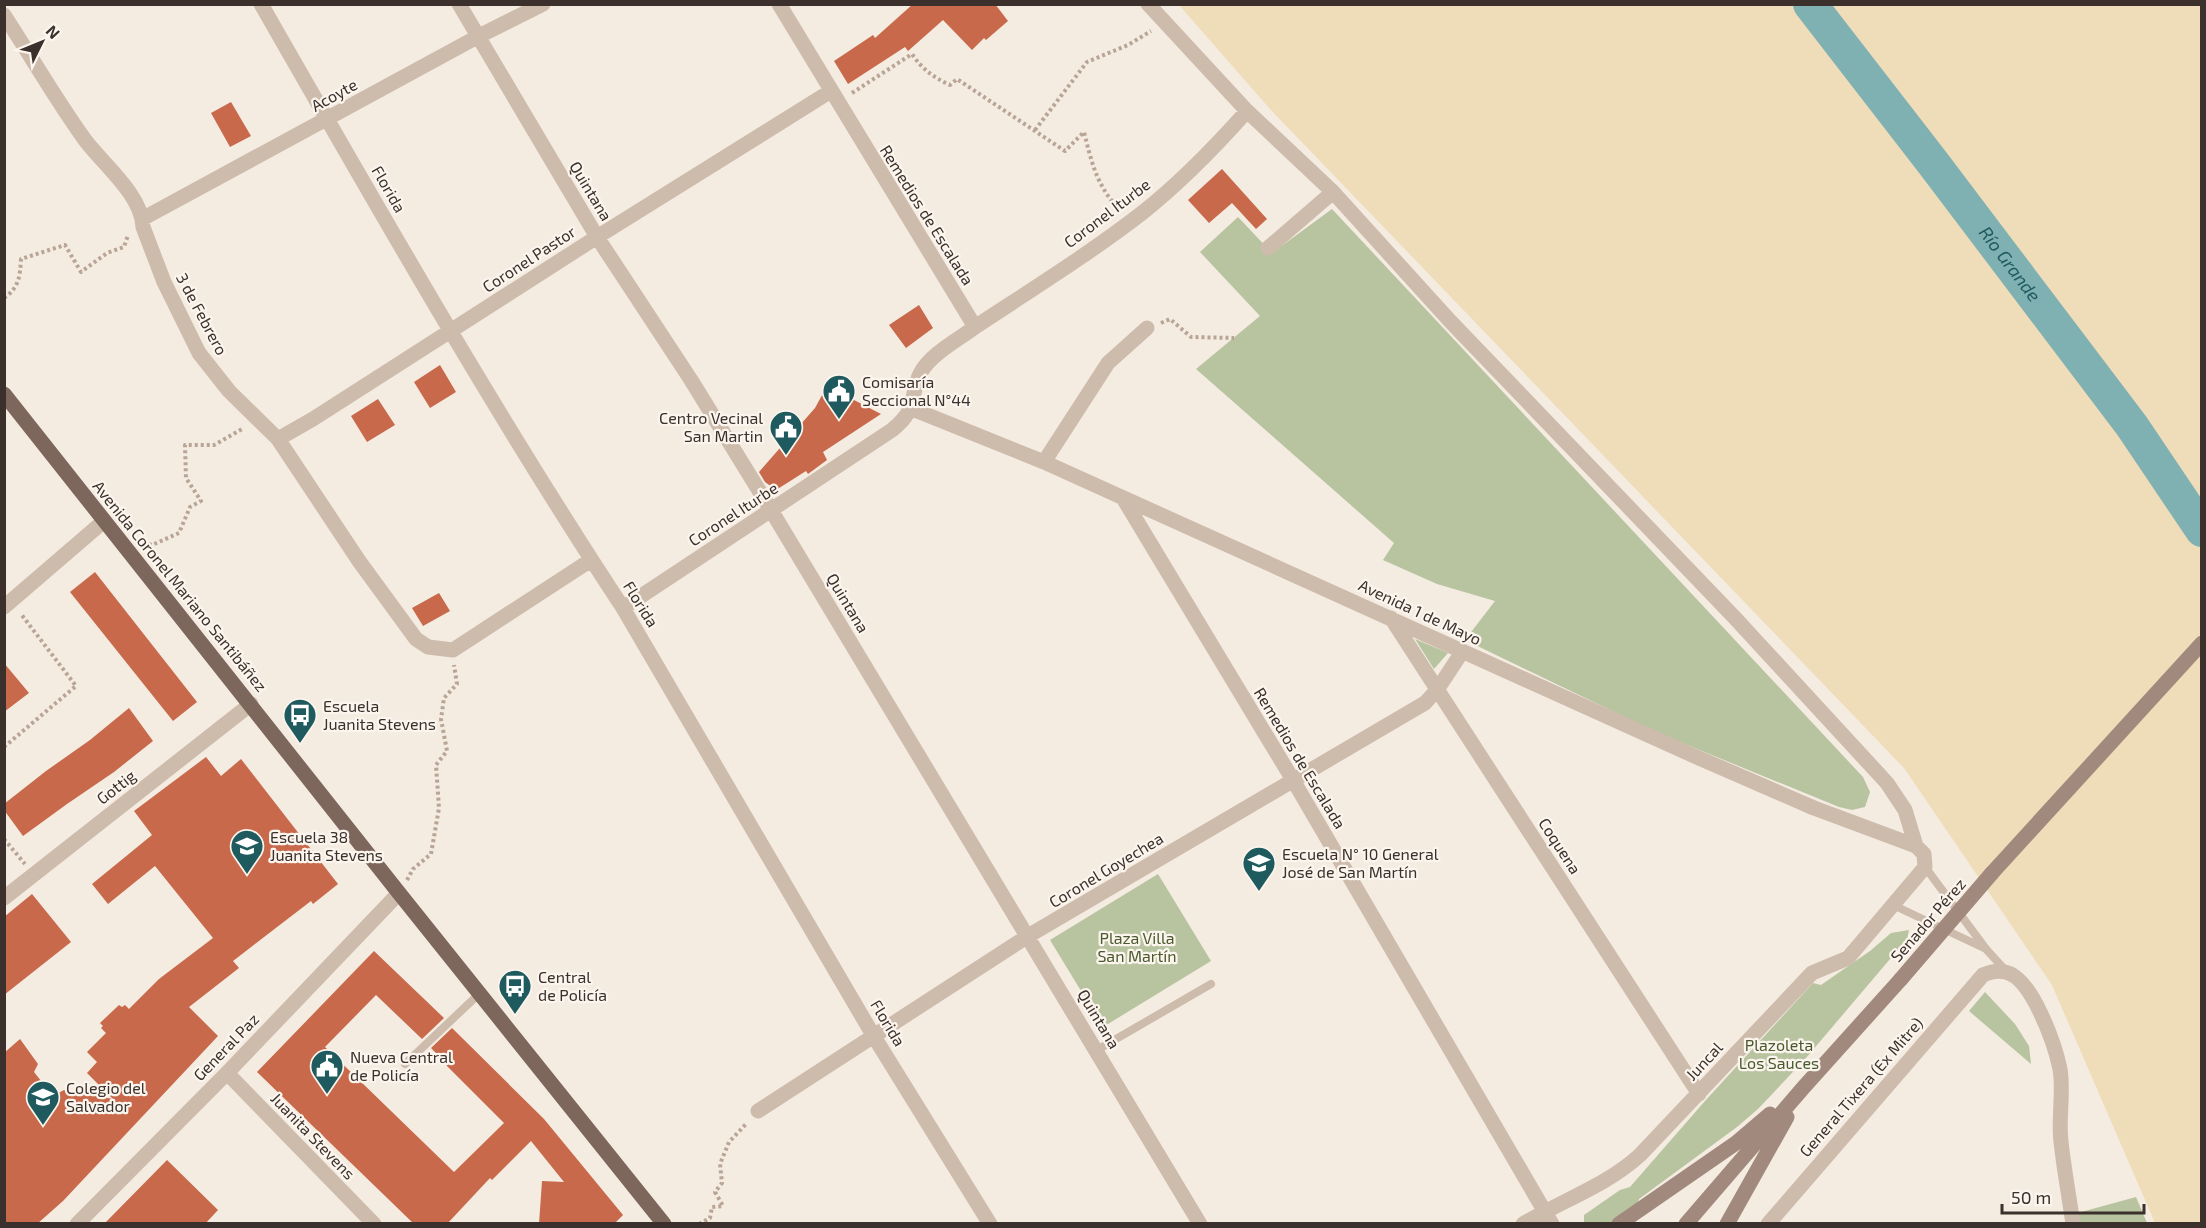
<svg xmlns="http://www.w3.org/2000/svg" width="2206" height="1228" font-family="'Exo 2',sans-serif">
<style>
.green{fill:#b8c4a0}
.sand{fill:#efdcb8}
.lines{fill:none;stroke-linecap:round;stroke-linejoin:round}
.river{stroke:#7fb0b2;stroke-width:34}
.building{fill:#c8694b}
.path{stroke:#b9a596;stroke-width:4;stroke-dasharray:3 3;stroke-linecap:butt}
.service{stroke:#cdbbac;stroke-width:8}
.minor{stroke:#cdbbac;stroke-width:15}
.secondary{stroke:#a18a7d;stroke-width:15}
.primary{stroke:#7d675c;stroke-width:15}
.secondary-bridge{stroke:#a18a7d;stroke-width:15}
.labels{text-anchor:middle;stroke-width:4.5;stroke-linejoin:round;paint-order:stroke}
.street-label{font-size:16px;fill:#3b302b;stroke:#fbf5ee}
.poi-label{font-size:16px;fill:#3b302b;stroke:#fbf5ee;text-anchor:start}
.park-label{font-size:16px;fill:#4a5a2e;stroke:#fbf5ee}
.water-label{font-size:18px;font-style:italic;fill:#1f5a5e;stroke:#fbf5ee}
</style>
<rect width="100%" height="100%" fill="#f4ebe1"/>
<path class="green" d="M1332,209L1863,777L1870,792L1865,807L1852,810L1839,807L1658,733L1465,640L1495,601L1437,584L1383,560L1394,543L1196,369L1260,316L1200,252L1238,217L1272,253Z
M1415,639L1448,653L1434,669Z
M1158,874L1211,961L1103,1027L1050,940Z
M1909,930L1907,939L1806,1058L1758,1109L1737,1127L1639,1199L1637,1206L1611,1223H1584V1215L1620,1190L1630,1187L1705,1101L1813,983L1821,985L1870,951L1891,933Z
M1985,992L2015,1024L2029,1046L2031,1064L1969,1011Z
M2136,1197L2147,1223H2077L2074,1214Z"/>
<path class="sand" d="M1179,5H2201V1223H2155L2052,985L1904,768L1270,109Z"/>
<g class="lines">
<path class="river" id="s1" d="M1810,4L1933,163L2132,426L2202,530"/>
</g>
<path class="building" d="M913,4H995L1008,21L986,40L984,38L972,50L943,20L908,51L905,47L848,84L834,61L873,35L875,38Z
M231,102L251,136L230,147L211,113Z
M1222,169L1267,219L1256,229L1232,203L1209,223L1188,200Z
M919,305L933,328L906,348L889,325Z
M440,365L456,392L430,408L414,382Z
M827,386L881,414L823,452L827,460L808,474L806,471L776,490L765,482L759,472L815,408Z
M378,399L395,425L367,442L351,416Z
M95,572L197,702L173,721L70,592Z
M439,593L450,611L423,626L412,608Z
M4,663L29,693L4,712Z
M129,708L153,741L114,772L67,804L23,836L4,810V804L46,771L90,740Z
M206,757L221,776L241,759L338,884L313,904L311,901L233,961L239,968L189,1007L218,1036L63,1201L37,1224H4V1053L20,1039L38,1064L34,1072L53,1096L64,1090L113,1099L87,1073L97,1062L87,1052L106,1033L101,1028L103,1026L100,1023L119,1005L122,1007L125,1005L129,1009L159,979L213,938L155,866L108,904L92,884L152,835L134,811Z
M32,894L71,942L4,995V917Z
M374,951L444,1018L443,1019L422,1039L376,995L325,1047L454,1172L504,1123L439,1058L440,1057L431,1048L452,1028L544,1119L623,1215L614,1224H539L542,1181L564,1182L531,1141L492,1180L490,1178L447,1224H414L257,1072Z
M167,1160L218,1210L205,1224H104Z"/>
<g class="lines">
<path class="path" d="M852,93L912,54C922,69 933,77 950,85L957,79L1065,151L1084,132C1092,164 1097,187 1121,211
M1035,130L1087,62L1128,45L1151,31
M4,298C19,288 20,276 21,259L65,245L81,272L107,253L124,247L128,235
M1161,323L1170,319L1191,337L1234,338
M143,542L152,545L179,533L190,507L201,501L186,478L185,445H214L244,428
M4,747L76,686L21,614
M4,839L25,864
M407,880L413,869L431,854L439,808L436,765L447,751L441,719L444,698L457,684L454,665
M699,1224L710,1218L712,1207L723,1206L715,1192L722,1183L720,1164L729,1142L747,1123"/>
<path class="service" d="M1893,905L1986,949L1925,867
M1986,949L2006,971
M1097,1050L1211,984
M405,1064L480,993"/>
<path class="minor" d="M261,4C378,208 494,412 623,608L873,1035L990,1224
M459,4L597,237L691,380L771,510L1200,1224
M1148,4L1247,111L1333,192L1450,321L1735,618L1887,783L1905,810L1916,846
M4,15C31,56 56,100 85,140C103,164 142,195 143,227L164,282L199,353L229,391L278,439L359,561L416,639L428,647L453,650L591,560
M142,219L479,36L543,4
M1268,248L1333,192
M975,327C1031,290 1089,254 1142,213C1180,183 1215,147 1247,111
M910,408L1044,462L1692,755L1814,808L1916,846L1924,854L1925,867L1848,958L1812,973L1640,1155C1606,1186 1563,1200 1523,1224
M278,439L313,419L597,237L831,91
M1044,462L1108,363L1147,328
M1123,498L1293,780L1552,1224
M4,607L104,521
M623,608L892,430C899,424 907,417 910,408C915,396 914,384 921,372C932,353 958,340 975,327L779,4
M1391,618L1699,1094
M4,898L251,704
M227,1073L374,1224
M758,1111L1028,936L1425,703L1437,690L1462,652
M77,1224L227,1073L399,893
M1768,1224L1983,975C1990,972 1997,970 2005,972C2032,977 2055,1045 2060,1069C2064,1093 2058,1117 2061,1142C2064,1169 2069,1196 2073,1224"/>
<path class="secondary" d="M1992,873L2202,643
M1619,1224L1736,1143L1770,1114
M1686,1224L1803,1088L1901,979
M1727,1224L1787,1117"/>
<path class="primary" d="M4,394L399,893L664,1224"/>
<path class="secondary-bridge" d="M1901,979L1992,873"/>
</g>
<defs>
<symbol id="civic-pin" viewBox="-11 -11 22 30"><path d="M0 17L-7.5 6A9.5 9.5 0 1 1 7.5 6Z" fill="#1f5a5e" stroke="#fbf5ee"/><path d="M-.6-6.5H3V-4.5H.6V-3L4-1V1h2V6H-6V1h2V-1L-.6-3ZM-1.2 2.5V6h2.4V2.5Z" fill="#fff"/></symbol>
<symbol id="bus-pin" viewBox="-11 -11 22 30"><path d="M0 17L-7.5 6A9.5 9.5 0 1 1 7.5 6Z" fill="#1f5a5e" stroke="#fbf5ee"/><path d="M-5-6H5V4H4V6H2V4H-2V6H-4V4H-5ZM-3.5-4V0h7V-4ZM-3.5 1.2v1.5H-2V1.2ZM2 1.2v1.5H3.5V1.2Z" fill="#fff"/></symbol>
<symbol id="school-pin" viewBox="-11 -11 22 30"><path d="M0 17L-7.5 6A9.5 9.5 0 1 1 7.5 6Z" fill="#1f5a5e" stroke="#fbf5ee"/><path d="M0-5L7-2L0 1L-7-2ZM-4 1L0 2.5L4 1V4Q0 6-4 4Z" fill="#fff"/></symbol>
</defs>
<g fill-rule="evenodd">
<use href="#civic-pin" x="820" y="372" width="38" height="52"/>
<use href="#civic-pin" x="767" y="408" width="38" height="52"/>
<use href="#bus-pin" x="281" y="696" width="38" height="52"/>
<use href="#school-pin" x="228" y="827" width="38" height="52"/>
<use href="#school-pin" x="1240" y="844" width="38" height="52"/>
<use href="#bus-pin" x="496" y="967" width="38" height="52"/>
<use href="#civic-pin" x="308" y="1047" width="38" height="52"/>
<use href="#school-pin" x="24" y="1078" width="38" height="52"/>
</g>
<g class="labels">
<g class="street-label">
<text transform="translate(334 95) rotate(-29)" y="6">Acoyte</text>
<text transform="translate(389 189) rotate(60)" y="6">Florida</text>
<text transform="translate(591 191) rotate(59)" y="6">Quintana</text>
<text transform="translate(1107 213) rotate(-37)" y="6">Coronel Iturbe</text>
<text transform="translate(927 215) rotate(58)" y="6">Remedios de Escalada</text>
<text transform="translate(529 259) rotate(-33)" y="6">Coronel Pastor</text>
<text transform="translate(202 314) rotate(62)" y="6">3 de Febrero</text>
<text transform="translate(733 514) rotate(-33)" y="6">Coronel Iturbe</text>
<text transform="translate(180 586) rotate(51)" y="6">Avenida Coronel Mariano Santibáñez</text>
<text transform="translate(848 603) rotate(59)" y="6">Quintana</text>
<text transform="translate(641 604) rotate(58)" y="6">Florida</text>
<text transform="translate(1420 612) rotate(25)" y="6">Avenida 1 de Mayo</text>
<text transform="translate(1300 758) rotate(59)" y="6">Remedios de Escalada</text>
<text transform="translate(116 787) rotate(-38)" y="6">Gottig</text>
<text transform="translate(1560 846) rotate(57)" y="6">Coquena</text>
<text transform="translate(1106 870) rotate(-31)" y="6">Coronel Goyechea</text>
<text transform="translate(1928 920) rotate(-49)" y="6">Senador Pérez</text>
<text transform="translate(1099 1019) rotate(59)" y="6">Quintana</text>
<text transform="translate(888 1023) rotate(59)" y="6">Florida</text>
<text transform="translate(226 1047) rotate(-46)" y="6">General Paz</text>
<text transform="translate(1704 1061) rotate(-47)" y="6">Juncal</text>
<text transform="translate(1861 1087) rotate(-49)" y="6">General Tixera (Ex Mitre)</text>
<text transform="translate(313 1136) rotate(46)" y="6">Juanita Stevens</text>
</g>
<g class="poi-label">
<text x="862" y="388">Comisaría<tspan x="862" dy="18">Seccional N°44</tspan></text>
<text x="763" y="424" text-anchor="end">Centro Vecinal<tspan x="763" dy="18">San Martin</tspan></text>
<text x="323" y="712">Escuela<tspan x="323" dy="18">Juanita Stevens</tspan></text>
<text x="270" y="843">Escuela 38<tspan x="270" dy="18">Juanita Stevens</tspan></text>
<text x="1282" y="860">Escuela N° 10 General<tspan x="1282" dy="18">José de San Martín</tspan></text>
<text x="538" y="983">Central<tspan x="538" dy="18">de Policía</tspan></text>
<text x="350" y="1063">Nueva Central<tspan x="350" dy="18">de Policía</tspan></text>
<text x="66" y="1094">Colegio del<tspan x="66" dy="18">Salvador</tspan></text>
</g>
<g class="park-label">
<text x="1137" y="944">Plaza Villa<tspan x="1137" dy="18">San Martín</tspan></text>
<text x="1779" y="1051">Plazoleta<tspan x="1779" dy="18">Los Sauces</tspan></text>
</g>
<g class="water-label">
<text dy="6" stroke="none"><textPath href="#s1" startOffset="328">Río Grande</textPath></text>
</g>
</g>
<rect width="2206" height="1228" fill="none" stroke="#3b302b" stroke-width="12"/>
<g transform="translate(42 42) rotate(47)" stroke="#fbf5ee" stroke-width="4.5" paint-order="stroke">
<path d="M0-4.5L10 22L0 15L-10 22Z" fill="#3b302b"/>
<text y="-9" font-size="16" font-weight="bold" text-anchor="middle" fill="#3b302b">N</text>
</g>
<path d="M2002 1204v9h142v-9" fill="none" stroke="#3b302b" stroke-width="3"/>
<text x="2011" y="1204" font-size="18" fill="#3b302b" stroke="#fbf5ee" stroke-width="4.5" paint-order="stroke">50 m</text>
</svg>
